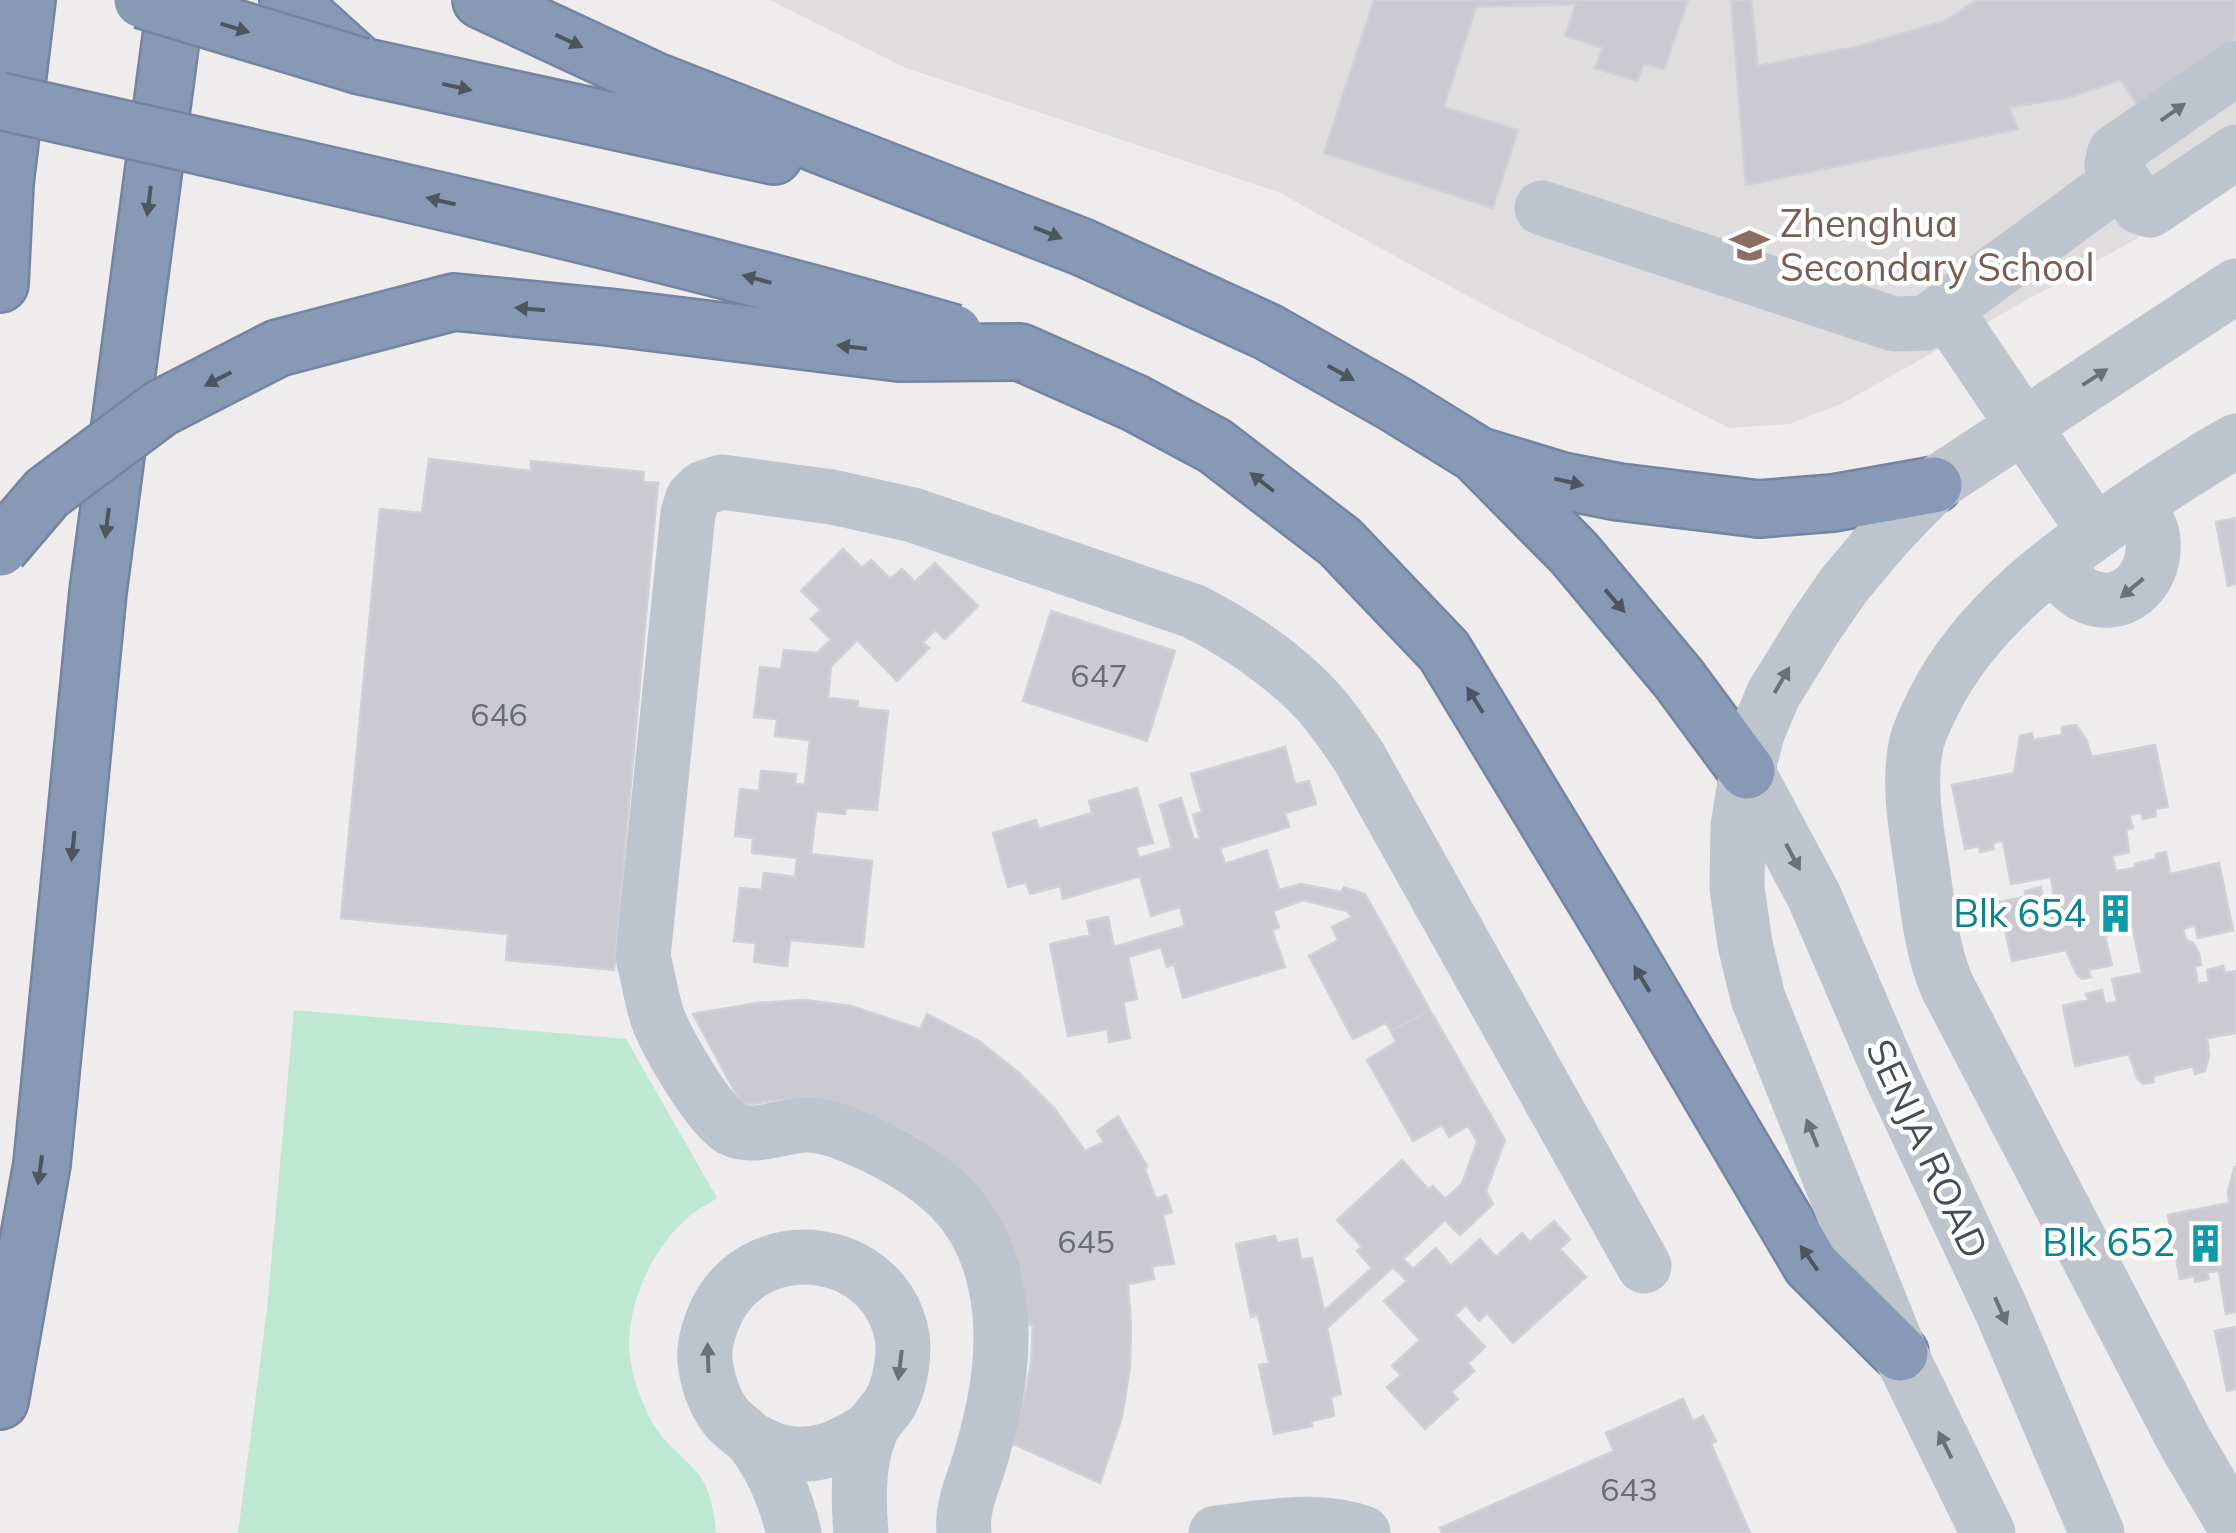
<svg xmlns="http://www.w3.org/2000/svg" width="2236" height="1533" font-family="Mulish,sans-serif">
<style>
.education{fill:#dfdddd}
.green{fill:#bee8d4}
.building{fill:#cacad0;stroke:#d0d1d7;stroke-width:2.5}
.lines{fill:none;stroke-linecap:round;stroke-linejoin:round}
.highway-casing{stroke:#7484a1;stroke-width:60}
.minor{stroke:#bec4cd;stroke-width:55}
.highway{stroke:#8899b6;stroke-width:55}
.highway-bridge-casing{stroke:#7484a1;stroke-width:60;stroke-linecap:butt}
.highway-bridge{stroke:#8899b6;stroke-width:55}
.oneway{fill:#4d5560}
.oneway2{fill:#6a717a}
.labels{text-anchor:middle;stroke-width:9;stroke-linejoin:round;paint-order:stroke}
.number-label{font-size:32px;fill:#676c75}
.education-label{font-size:38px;fill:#785e54;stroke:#fff;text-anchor:start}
.culture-label{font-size:38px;fill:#0d838f;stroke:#fff;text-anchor:end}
.street-label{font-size:38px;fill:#464d57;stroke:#fff}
</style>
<rect width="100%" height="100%" fill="#eeecec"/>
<path class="education" d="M770,0H2236V183L1841,404L1789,424L1729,428L1477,301L1278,192L906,68Z"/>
<path class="green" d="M294,1010L626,1039L717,1198C708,1204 699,1208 691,1215C655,1244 630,1296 629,1343C629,1371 642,1406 657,1430C669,1447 686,1459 699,1475C711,1492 714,1513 716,1533H238L267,1309Z"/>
<path class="building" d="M1374,0H1688L1664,69L1644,64L1637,81L1595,68L1603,48L1565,36L1576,4L1476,7L1444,107L1518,130L1493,208L1324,153Z
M1731,0H1751L1758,66L1855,47L1945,21L1977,0H2236V38L2138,107L2121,80L2067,98L2009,107L2018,129L1746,185Z
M429,459L531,471V461L644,472L643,482L658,483L614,970L506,960L508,934L341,918L380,509L422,513Z
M2236,518V584L2228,586L2216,522Z
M843,549L862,568L871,560L890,579L902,569L915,582L935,563L978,606L945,639L935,630L923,642L929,648L897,681L857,640L831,666L828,698L858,701L857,708L888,711L877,810L846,808L845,814L816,811L811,854L872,861L863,947L790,940L787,966L754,962L756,943L734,941L740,888L762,890L764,873L795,877L797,858L752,853L753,838L735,836L740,789L759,791L761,771L796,774L795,784L805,785L810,740L775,736L777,719L754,717L760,667L781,669L784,650L817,653L831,640L811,619L821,610L801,591Z
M1051,611L1175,651L1147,741L1023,701Z
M2076,725L2086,739L2092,757L2155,745L2168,807L2155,809L2156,816L2143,819L2141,813L2129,815L2133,828L2126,830L2129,852L2112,856L2116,871L2135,868V864L2156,859V854L2166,852L2170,874L2219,863L2233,930L2198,938L2195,925L2183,929L2186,940L2193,943L2199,953L2201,965L2195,966L2198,984L2209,982L2207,970L2223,966L2225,973L2236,971V1033L2207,1038L2209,1055L2205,1071L2195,1074L2193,1066L2153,1076L2154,1082L2143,1084L2137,1078L2129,1054L2075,1066L2063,1006L2088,1000L2086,994L2102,990L2105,1004L2117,1002L2112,979L2142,973L2133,929L2105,936L2112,965L2088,970L2091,977L2082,979L2076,973L2066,950L2012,961L1999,902L2025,897V891L2041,887L2043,899L2054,898L2051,877L2011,884L2003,841L1993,843L1994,849L1980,852L1979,846L1965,849L1952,785L2014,773L2020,736L2032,733L2033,740L2062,735V727Z
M1285,747L1295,784L1309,781L1316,804L1285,813L1289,827L1220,848L1225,864L1267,850L1279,890L1301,884L1342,892L1344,887L1365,894L1430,1010L1391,1031L1386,1023L1353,1039L1309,956L1338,940L1332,927L1352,917L1347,911L1303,900L1273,911L1279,927L1272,930L1285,967L1183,998L1174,964L1167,967L1161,947L1128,957L1137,999L1123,1002L1130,1038L1109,1042L1108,1029L1068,1036L1050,944L1090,935L1087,921L1108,917L1114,947L1185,926L1180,907L1151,916L1140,876L1063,899L1060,886L1030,894L1026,882L1008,887L993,833L1036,820L1039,829L1092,813L1089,801L1137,788L1153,843L1136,847L1139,858L1172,848L1160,805L1181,798L1194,840L1200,838L1193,815L1202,812L1191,774Z
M804,1000L851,1006L920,1029L927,1014L979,1041L1018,1072L1054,1108L1085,1151L1104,1142L1097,1131L1118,1116L1147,1166L1145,1170L1156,1199L1166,1195L1172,1212L1163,1215L1174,1264L1152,1266L1154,1279L1128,1284L1131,1325L1130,1367L1122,1417L1100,1483L1009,1442L1024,1400L1031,1364L1033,1325H1024L941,1156L917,1138L887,1123L824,1103L790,1099L742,1105L693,1014L757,1003Z
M1430,1010L1505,1140L1486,1191L1493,1204L1460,1235L1445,1220L1403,1259L1413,1269L1436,1248L1451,1266L1480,1239L1496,1257L1522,1233L1530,1242L1554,1221L1570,1239L1560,1249L1586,1277L1513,1343L1487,1313L1479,1321L1466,1305L1455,1315L1485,1347L1468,1363L1474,1371L1451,1392L1458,1399L1425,1429L1387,1387L1401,1375L1392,1366L1420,1340L1384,1301L1407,1281L1393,1267L1327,1328L1341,1394L1331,1397L1334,1416L1311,1421L1312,1426L1274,1434L1259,1365L1269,1363L1258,1315L1251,1317L1236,1244L1275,1236L1277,1243L1297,1239L1301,1260L1312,1258L1324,1311L1372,1268L1357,1251L1362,1247L1337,1220L1402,1160L1428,1189L1433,1186L1445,1199L1462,1184L1477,1142L1468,1126L1449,1137L1442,1125L1413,1141L1367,1060L1396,1042L1391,1031Z
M2235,1166L2236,1312L2226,1314L2219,1271L2207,1272L2209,1279L2195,1282L2194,1276L2180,1279L2168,1215L2229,1203L2228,1191Z
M2236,1327V1389L2227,1391L2215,1331Z
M1683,1399L1693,1421L1703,1416L1716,1441L1711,1444L1750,1533H1442L1440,1528L1614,1451L1606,1433Z"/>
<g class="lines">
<defs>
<path id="highway" d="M288,0L361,66L774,156
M481,0L655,81L1082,247L1268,332L1395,404L1476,454L1574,553L1679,679L1747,771
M0,284L5,183L27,0
M1020,352L1135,403L1215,446L1340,542L1444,651L1614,931L1811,1265L1900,1353
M1483,457L1562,481L1619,492L1759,509L1833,503L1934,485
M0,1401L42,1164L98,592L176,0"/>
</defs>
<use href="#highway" class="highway-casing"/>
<path class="minor" d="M2236,68L2115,152L2112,164L2140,207L2150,210L2236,152
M1542,208L1894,324L1926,323L2121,180
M1948,307L1961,333L2095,532
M2236,441C2200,461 2167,483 2133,506C2055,559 1976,617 1933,703C1927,716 1919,731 1916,745C1908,786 1916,827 1922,867C1928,908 1931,948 1947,986L2185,1442L2236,1528
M2054,564C2062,575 2070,586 2081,593C2120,616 2157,581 2153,540C2152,527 2143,515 2137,503
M1747,771L1814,896L1892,1077L2001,1309L2097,1533
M752,1440C761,1444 772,1450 782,1452C817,1460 844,1446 872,1427
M794,1533C786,1500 775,1471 754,1443C746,1433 734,1427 726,1417C714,1402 707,1380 705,1361C703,1343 710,1325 717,1310C759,1228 885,1245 902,1336C905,1357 900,1385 890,1403C885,1411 876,1419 872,1428C857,1459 858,1499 861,1533
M964,1533C961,1507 973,1484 980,1460C997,1403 1008,1345 996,1287C982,1213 936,1176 872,1145C852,1136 829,1125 807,1125C783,1125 755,1140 732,1129C710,1118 665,1040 657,1016C651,997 648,976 643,957L688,513L693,498L703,488L722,482L832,497L913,515L1193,611C1239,634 1287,667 1321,705C1335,721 1347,740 1359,757L1644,1266
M1216,1533C1264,1528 1316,1516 1363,1533
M1988,1533L1900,1353L1758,998L1745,944L1737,888L1738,826L1747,771L1758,731L1773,695L1815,627L1844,585L1886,535L1934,485L2236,286"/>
<use href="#highway" class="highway"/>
<defs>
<path id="highway-bridge" d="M142,0L361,66
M0,101C319,173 640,242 954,333
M0,548L47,493L161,408L278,348L454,302L608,317L899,353L1020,352"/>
</defs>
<use href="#highway-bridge" class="highway-bridge-casing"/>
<use href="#highway-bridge" class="highway-bridge"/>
</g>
<defs><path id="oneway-solid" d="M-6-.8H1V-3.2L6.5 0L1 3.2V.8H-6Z" transform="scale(2.5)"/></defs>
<g class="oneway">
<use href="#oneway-solid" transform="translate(235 28) rotate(17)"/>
<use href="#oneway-solid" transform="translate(569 41) rotate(25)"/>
<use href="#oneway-solid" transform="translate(457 87) rotate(12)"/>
<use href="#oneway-solid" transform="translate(149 201) rotate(97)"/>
<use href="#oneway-solid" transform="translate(441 201) rotate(-167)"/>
<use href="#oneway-solid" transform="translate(1048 233) rotate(22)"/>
<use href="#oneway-solid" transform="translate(757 279) rotate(-165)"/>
<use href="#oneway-solid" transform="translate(530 309) rotate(-175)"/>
<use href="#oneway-solid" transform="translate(852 347) rotate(-173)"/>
<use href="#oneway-solid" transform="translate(1341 373) rotate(29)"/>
<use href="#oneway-solid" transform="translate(218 379) rotate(153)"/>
<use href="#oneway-solid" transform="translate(1262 482) rotate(-142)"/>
<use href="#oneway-solid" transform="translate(1569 482) rotate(13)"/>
<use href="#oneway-solid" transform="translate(107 523) rotate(97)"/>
<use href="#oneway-solid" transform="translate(1615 601) rotate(49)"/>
<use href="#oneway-solid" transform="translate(1475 700) rotate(-122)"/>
<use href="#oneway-solid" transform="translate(73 846) rotate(96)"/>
<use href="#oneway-solid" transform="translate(1642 979) rotate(-121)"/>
<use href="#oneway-solid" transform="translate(40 1170) rotate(98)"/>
<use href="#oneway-solid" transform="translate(1809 1258) rotate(-125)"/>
</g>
<g class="oneway2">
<use href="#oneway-solid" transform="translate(2173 112) rotate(-35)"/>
<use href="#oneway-solid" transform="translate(2095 377) rotate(-33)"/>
<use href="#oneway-solid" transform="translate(2132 588) rotate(140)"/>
<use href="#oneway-solid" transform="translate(1782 680) rotate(-60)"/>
<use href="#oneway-solid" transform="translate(1793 857) rotate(62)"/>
<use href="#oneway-solid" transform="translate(1812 1133) rotate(-112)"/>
<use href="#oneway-solid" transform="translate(2001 1311) rotate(66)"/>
<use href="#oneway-solid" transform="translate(708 1358) rotate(-92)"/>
<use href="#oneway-solid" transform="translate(900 1365) rotate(97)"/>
<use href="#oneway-solid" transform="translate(1945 1445) rotate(-116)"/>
</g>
<defs>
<symbol id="school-bare" viewBox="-9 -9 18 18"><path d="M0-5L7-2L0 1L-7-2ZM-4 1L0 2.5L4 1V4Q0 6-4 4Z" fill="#8d6e63" stroke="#fff" stroke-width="2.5" paint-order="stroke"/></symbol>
<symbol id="building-bare" viewBox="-9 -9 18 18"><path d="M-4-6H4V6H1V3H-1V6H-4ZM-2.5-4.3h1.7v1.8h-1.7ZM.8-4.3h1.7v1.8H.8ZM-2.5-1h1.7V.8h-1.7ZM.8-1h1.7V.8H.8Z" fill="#0f9aa8" stroke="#fff" stroke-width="2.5" paint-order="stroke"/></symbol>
</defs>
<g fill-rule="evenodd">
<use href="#school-bare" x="1722" y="218" width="55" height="55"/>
<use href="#building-bare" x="2088" y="886" width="55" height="55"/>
<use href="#building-bare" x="2178" y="1216" width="55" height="55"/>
</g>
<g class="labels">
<g class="number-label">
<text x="1099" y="687">647</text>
<text x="499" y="726">646</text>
<text x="1086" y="1253">645</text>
<text x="1629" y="1501">643</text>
</g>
<g class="education-label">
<text x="1780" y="237">Zhenghua<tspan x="1780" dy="44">Secondary School</tspan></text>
</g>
<g class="culture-label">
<text x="2086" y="927">Blk 654</text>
<text x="2175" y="1256">Blk 652</text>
</g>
<g class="street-label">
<text transform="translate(1927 1149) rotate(65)" y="13">SENJA ROAD</text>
</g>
</g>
</svg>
